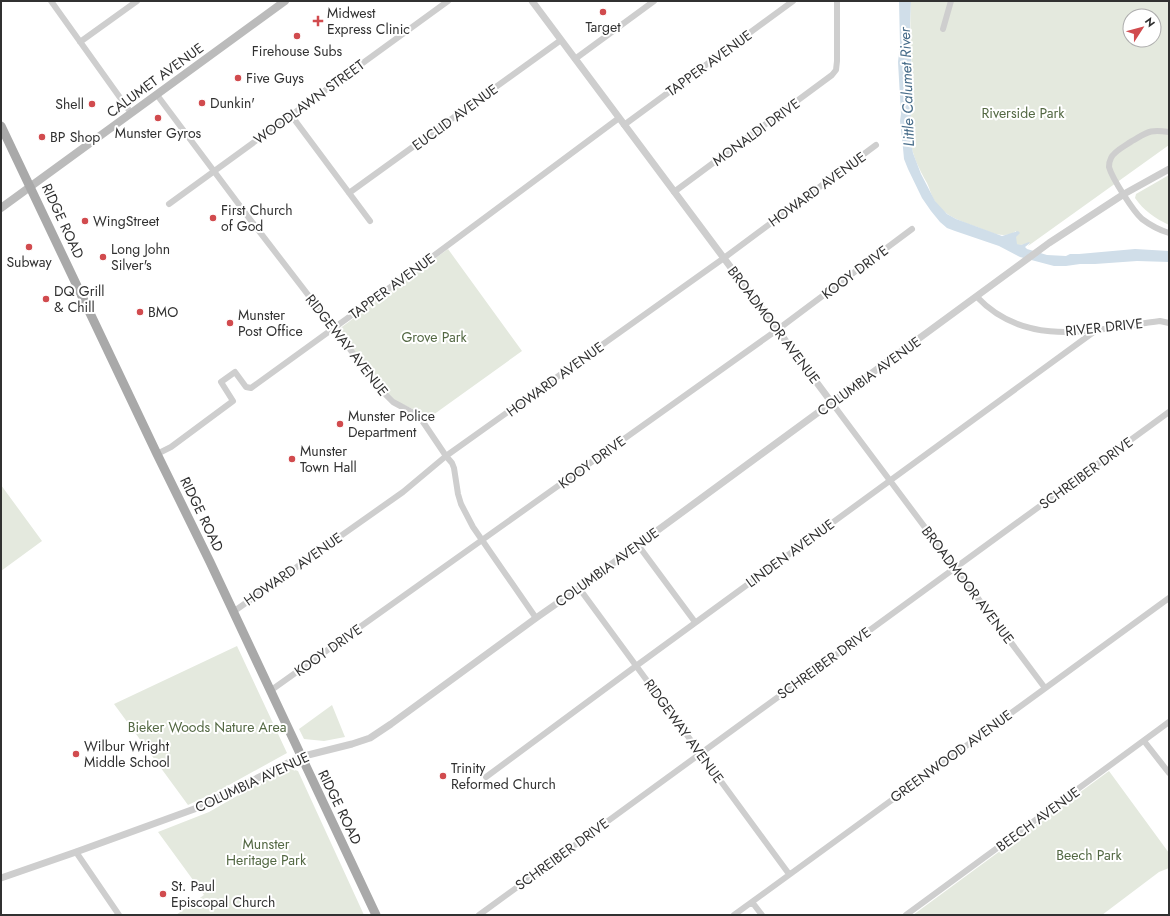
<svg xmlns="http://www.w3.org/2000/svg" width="1170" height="916" font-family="Jost,sans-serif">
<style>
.green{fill:#e4e9de;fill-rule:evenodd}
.water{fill:#d0dee9}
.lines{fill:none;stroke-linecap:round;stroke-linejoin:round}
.minor{stroke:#cecece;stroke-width:6}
.tertiary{stroke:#cecece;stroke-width:7}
.secondary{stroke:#bbb;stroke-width:8}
.primary{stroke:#a9a9a9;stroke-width:9}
.poi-dot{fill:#d14b4e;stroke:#fff;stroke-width:1.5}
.labels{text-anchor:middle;stroke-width:4;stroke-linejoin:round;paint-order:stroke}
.poi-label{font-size:14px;fill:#313131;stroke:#fff;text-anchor:start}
.street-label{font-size:14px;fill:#313131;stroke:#fff}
.park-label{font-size:14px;fill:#536843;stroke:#fff}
.water-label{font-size:15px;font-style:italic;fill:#486d8a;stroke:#fff}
</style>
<rect width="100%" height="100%" fill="#fff"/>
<path class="green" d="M911,1H1169V145L1028,246L1030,243C1025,243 1021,247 1016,244V231C1004,240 990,232 977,227C960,221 944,216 934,200C931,195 930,189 927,183C919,169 912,155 910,138C908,120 912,101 912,83C912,56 909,28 911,1ZM1130,16H1154V40H1130Z
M1169,175V225C1156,219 1143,210 1135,198L1136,194Z
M448,249L522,351L426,420L415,410L393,400L340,333L339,329Z
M1,485L42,541L1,571Z
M237,646L287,753L220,790L188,805L114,704Z
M332,705L345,737L324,741L304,739L299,729Z
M287,767L298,771L364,915H176L204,895L158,832L209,812Z
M1109,771L1169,853V868L1159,872L1102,915H913Z"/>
<path class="water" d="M899,1H911L910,23L912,82L910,136L913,153L921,174L935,201L947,214L956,219L1002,236L1018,231L1020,233L1016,237L1017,244L1021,245L1029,242L1030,243L1025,247L1027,249L1047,255L1066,256L1070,254H1079L1135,249L1169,251V262L1137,261L1095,264H1080L1066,266H1054L1020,257L999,246L955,231L947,228L940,222L931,211L922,198L908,169L904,159L903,148L900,121L901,114L898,62L900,44Z"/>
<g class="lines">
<path class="minor" d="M51,1L131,113
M943,29L951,1
M80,42L137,1
M575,59L654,1
M157,95L249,218L382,391L393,402L419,416L446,456L452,463L454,468L458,494L461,504L473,527L536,618
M291,115L370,221
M624,125L793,1
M1169,132C1150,129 1148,132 1132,141C1125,146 1114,151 1111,158C1110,160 1109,165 1109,167C1112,178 1133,211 1142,219C1150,225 1159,230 1169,233
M674,192L832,75L836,70L837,61V1
M349,193L561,40
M169,204L448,1
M977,297C1027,350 1097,329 1160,321L1169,323
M832,403L1045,688
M157,454L171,447L233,401L221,382L235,372L246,387L251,388L432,257L619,118
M638,545L695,622
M579,588L789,874
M233,612L403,492L446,456L724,258L876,145
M270,691L777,330L912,229
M1144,741L1169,773
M486,777L636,666L1095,331
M76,852L119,915
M752,902L762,915
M479,915L1169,412
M734,915L1169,598
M906,915L1169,722"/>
<path class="tertiary" d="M532,1L832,403
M1,878L76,852L197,808L300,757L352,744L370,738L391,724L536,618L579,588L1049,243L1124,194L1169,169"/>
<path class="secondary" d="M1,208L285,1"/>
<path class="primary" d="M1,126L157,454L210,562L376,915"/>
</g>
<g class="poi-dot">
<circle cx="603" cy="12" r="4"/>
<path d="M316 15h4v4h4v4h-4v4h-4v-4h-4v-4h4z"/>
<circle cx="297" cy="36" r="4"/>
<circle cx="238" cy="78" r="4"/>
<circle cx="202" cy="103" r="4"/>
<circle cx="92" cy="104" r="4"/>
<circle cx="158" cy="118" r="4"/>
<circle cx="42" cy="137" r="4"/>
<circle cx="213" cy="218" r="4"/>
<circle cx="85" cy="221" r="4"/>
<circle cx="29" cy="247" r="4"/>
<circle cx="103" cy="257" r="4"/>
<circle cx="46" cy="299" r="4"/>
<circle cx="140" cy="312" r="4"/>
<circle cx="230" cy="323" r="4"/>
<circle cx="340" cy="424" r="4"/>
<circle cx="292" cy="459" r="4"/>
<circle cx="76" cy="754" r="4"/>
<circle cx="443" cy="776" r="4"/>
<circle cx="163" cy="894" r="4"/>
</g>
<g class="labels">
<g class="poi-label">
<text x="327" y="18">Midwest<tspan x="327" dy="16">Express Clinic</tspan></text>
<text x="603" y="32" text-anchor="middle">Target</text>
<text x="297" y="56" text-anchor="middle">Firehouse Subs</text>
<text x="246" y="83">Five Guys</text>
<text x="210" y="108">Dunkin'</text>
<text x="84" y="109" text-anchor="end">Shell</text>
<text x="158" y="138" text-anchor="middle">Munster Gyros</text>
<text x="50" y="142">BP Shop</text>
<text x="221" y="215">First Church<tspan x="221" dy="16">of God</tspan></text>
<text x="93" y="226">WingStreet</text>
<text x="111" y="254">Long John<tspan x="111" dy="16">Silver's</tspan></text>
<text x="29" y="267" text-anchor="middle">Subway</text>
<text x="54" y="296">DQ Grill<tspan x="54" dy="16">&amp; Chill</tspan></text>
<text x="148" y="317">BMO</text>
<text x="238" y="320">Munster<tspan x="238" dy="16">Post Office</tspan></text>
<text x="348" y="421">Munster Police<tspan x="348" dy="16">Department</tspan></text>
<text x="300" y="456">Munster<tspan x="300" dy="16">Town Hall</tspan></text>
<text x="84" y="751">Wilbur Wright<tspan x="84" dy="16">Middle School</tspan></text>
<text x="451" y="773">Trinity<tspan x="451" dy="16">Reformed Church</tspan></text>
<text x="171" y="891">St. Paul<tspan x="171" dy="16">Episcopal Church</tspan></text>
</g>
<g class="street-label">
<text transform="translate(709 63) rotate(-36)" y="5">TAPPER AVENUE</text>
<text transform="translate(155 80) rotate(-36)" y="5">CALUMET AVENUE</text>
<text transform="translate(309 102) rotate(-36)" y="5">WOODLAWN STREET</text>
<text transform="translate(455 117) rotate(-36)" y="5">EUCLID AVENUE</text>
<text transform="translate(756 132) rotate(-36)" y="5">MONALDI DRIVE</text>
<text transform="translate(817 189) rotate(-36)" y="5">HOWARD AVENUE</text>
<text transform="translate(63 221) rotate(65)" y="5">RIDGE ROAD</text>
<text transform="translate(855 272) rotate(-37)" y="5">KOOY DRIVE</text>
<text transform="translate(392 286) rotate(-36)" y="5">TAPPER AVENUE</text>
<text transform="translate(774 325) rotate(53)" y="5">BROADMOOR AVENUE</text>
<text transform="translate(1104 327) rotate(-6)" y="5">RIVER DRIVE</text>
<text transform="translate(347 345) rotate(52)" y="5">RIDGEWAY AVENUE</text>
<text transform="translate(869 376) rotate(-36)" y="5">COLUMBIA AVENUE</text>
<text transform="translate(555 379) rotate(-36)" y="5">HOWARD AVENUE</text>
<text transform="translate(592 462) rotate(-36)" y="5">KOOY DRIVE</text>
<text transform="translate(1086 473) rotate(-36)" y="5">SCHREIBER DRIVE</text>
<text transform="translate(202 514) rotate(64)" y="5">RIDGE ROAD</text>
<text transform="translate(790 553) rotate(-36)" y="5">LINDEN AVENUE</text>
<text transform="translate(607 567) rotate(-36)" y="5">COLUMBIA AVENUE</text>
<text transform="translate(293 569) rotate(-35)" y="5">HOWARD AVENUE</text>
<text transform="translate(968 585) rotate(53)" y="5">BROADMOOR AVENUE</text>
<text transform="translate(328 650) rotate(-35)" y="5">KOOY DRIVE</text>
<text transform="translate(824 663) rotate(-36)" y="5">SCHREIBER DRIVE</text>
<text transform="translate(684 731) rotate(54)" y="5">RIDGEWAY AVENUE</text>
<text transform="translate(951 756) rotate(-36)" y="5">GREENWOOD AVENUE</text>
<text transform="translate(252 782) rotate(-25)" y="5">COLUMBIA AVENUE</text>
<text transform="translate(340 807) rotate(64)" y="5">RIDGE ROAD</text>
<text transform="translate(1038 819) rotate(-36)" y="5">BEECH AVENUE</text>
<text transform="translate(562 854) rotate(-36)" y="5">SCHREIBER DRIVE</text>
</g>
<g class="park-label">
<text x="1023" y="118">Riverside Park</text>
<text x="434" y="342">Grove Park</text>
<text x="207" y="732">Bieker Woods Nature Area</text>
<text x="266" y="849">Munster<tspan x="266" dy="16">Heritage Park</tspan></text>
<text x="1089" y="860">Beech Park</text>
</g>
<g class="water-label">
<text transform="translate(907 87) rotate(-92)" y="5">Little Calumet River</text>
</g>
</g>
<rect width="1170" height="916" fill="none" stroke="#313131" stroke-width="4"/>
<g transform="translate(1142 28) rotate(54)"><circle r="19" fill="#ffffff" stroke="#adadad"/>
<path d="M0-3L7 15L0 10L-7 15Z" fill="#d14b4e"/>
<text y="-6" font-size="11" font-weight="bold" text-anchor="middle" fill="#313131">N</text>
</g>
</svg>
